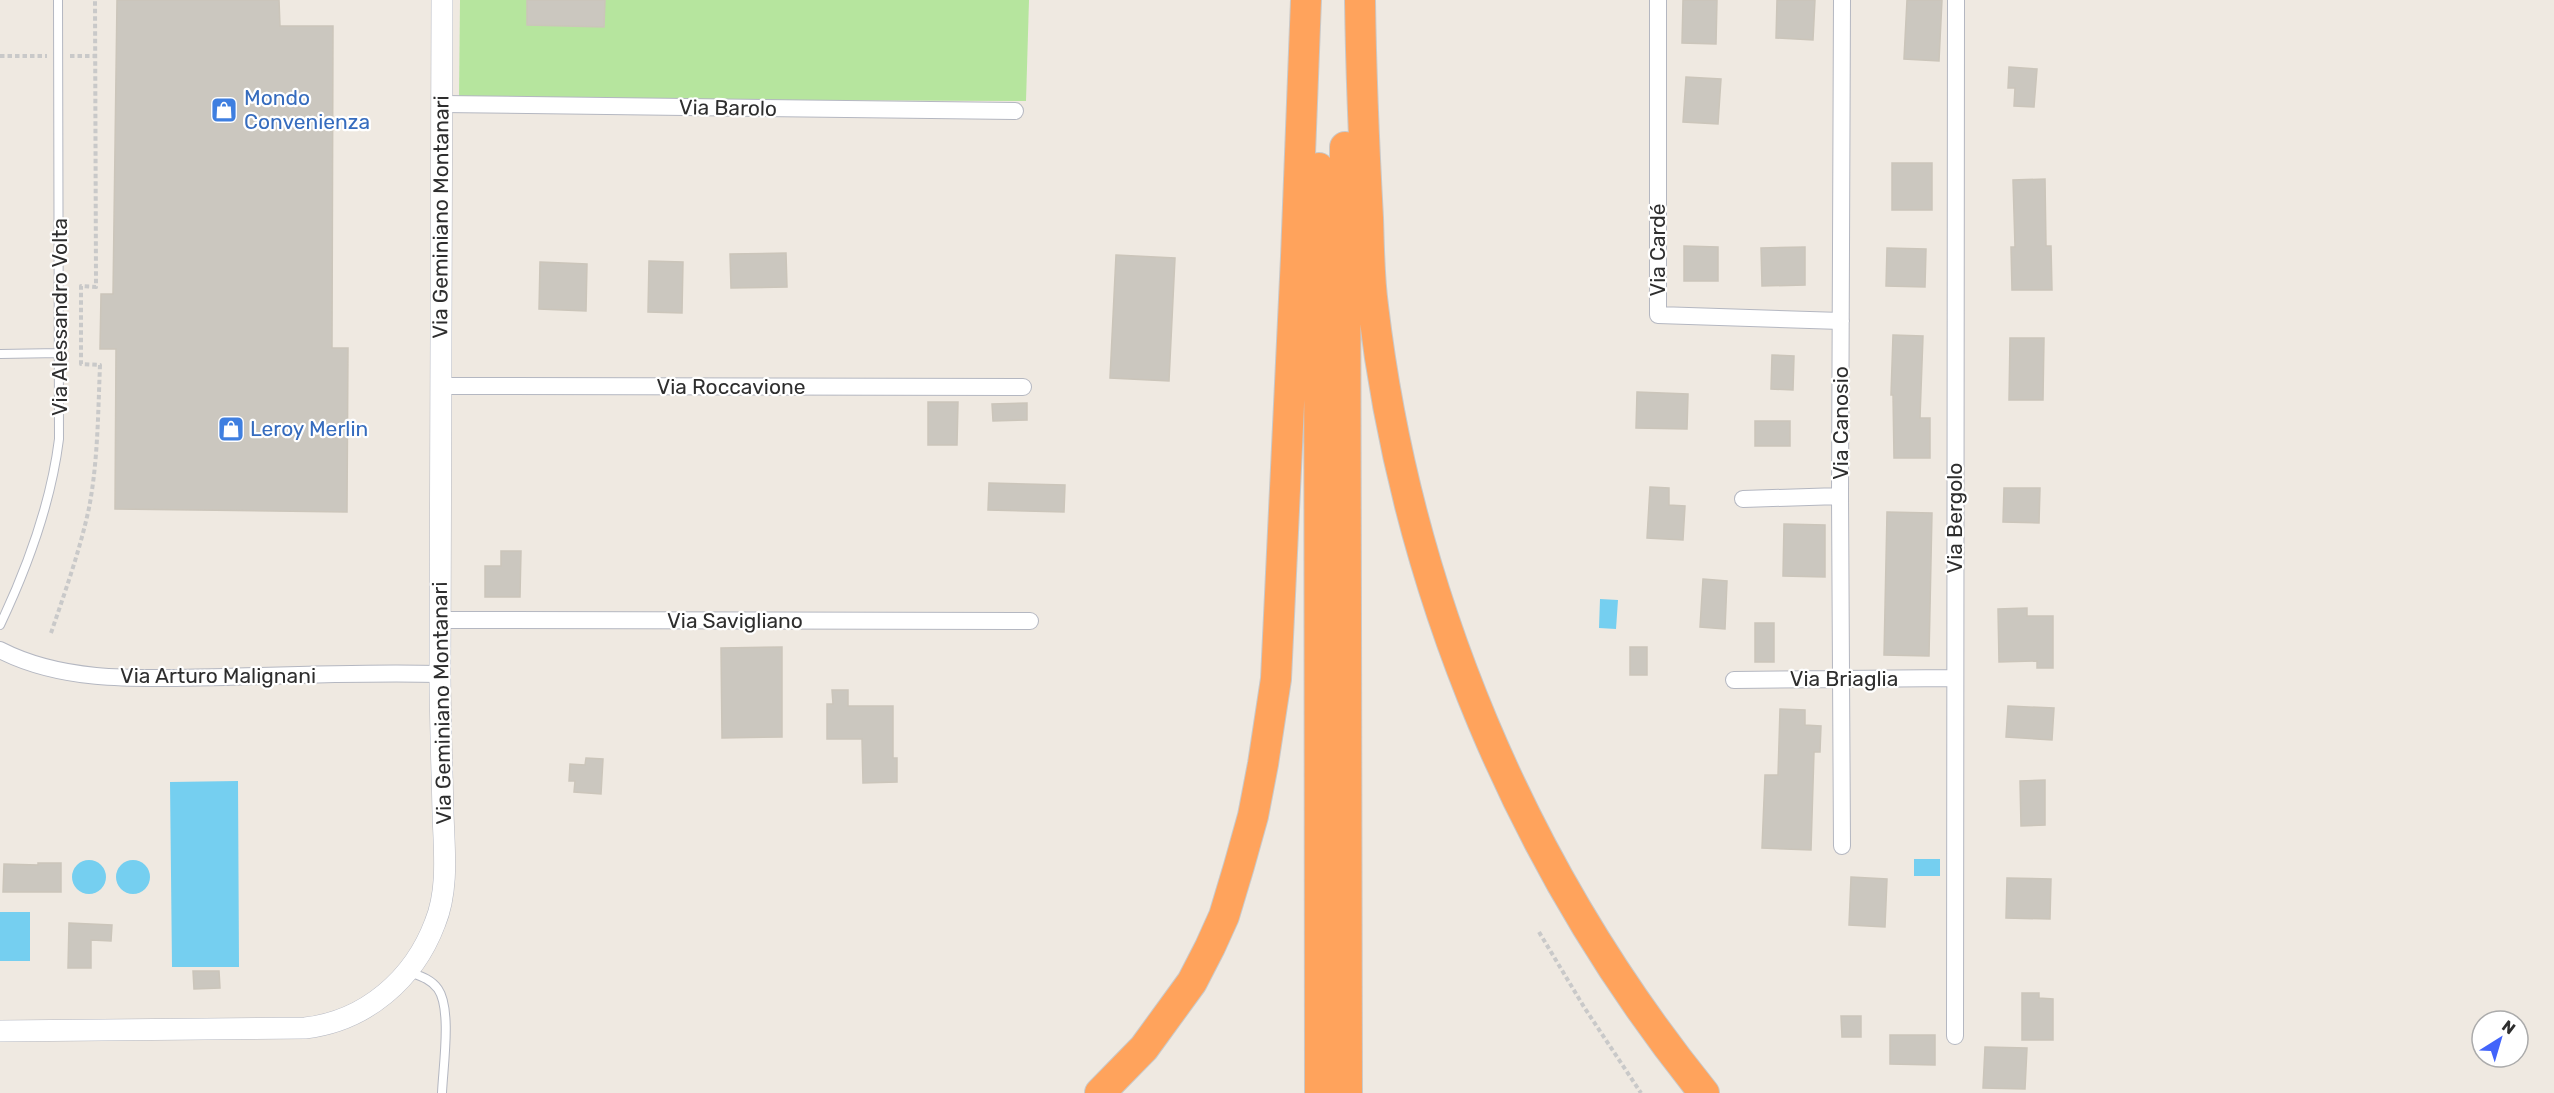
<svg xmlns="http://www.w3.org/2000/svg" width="2554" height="1093" font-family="Rubik,sans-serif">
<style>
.green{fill:#b6e59e}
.water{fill:#75cff0}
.building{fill:#cbc7bf;stroke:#cbc5ba;stroke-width:1.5}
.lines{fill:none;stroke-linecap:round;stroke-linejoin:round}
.service-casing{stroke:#b4b7c1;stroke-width:10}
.minor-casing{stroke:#b4b7c1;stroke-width:18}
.tertiary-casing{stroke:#b4b7c1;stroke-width:22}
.motorway-casing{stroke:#c9c9c9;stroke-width:32}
.path{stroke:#c9c9c9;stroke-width:4;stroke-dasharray:4.5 3;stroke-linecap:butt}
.service{stroke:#fff;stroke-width:8}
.minor{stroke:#fff;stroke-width:16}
.tertiary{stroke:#fff;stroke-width:21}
.motorway{stroke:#ffa35c;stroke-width:30}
.labels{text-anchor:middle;stroke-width:4.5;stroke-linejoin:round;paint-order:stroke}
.shop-label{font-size:21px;fill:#366cbe;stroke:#fff;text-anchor:start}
.street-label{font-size:21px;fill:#2e2e2e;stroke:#fff}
</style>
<rect width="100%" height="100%" fill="#efe9e1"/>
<path class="green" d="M460,0H1029L1026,101L459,99Z"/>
<path class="water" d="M1600,599L1618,600L1616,629L1599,628Z
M238,781L239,967H172L170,782Z
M1914,859H1940V876H1914Z
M116 877a17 17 0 1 1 34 0a17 17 0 1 1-34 0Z
M72 877a17 17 0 1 1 34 0a17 17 0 1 1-34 0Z
M0,912H30V961H0Z"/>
<path class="building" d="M117,0H279L280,26H333L332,348H348L347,512L115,509L116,349H100L101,294H113Z
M527,0H605L604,27L527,25Z
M1683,0H1717L1716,44L1682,43Z
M1777,0H1815L1813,40L1776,38Z
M1907,0H1942L1939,61L1904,59Z
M2009,67L2037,69L2034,107L2014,106L2015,88H2008Z
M1686,77L1721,79L1718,124L1683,122Z
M1892,163H1932V210H1892Z
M2045,179L2046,246H2051L2052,290H2012L2011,247H2015L2013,180Z
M1684,246L1718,247V281H1684Z
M1805,247V285L1762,286L1761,248Z
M1887,248L1926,249L1925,287L1886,286Z
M786,253L787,287L731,288L730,254Z
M1116,255L1175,258L1169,381L1110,378Z
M649,261L683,262L682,313L648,312Z
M540,262L587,264L586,311L539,309Z
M1893,335L1923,336L1920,418H1930V458H1894L1893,395H1891Z
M2010,338H2044L2043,400H2009Z
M1772,355L1794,356L1793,390L1771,389Z
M1637,392L1688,394L1687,429L1636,428Z
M928,402H958L957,445H928Z
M1027,403V420L993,421L992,404Z
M1755,421H1790V446H1755Z
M989,483L1065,485L1064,512L988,510Z
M1650,487L1669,488V505L1685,506L1683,540L1647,538Z
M2004,488H2040L2039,523L2003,522Z
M1887,512L1932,513L1929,656L1884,655Z
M1784,524L1825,525V577L1783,576Z
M501,551H521L520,597H485V566H501Z
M1703,579L1727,581L1725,629L1700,627Z
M2027,608V616H2053V668H2037V661L1999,662L1998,609Z
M1755,623H1774V662H1755Z
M782,647V737L722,738L721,648Z
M1630,647H1647V675H1630Z
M832,690H848V706H893V758H897V782L863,783L862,739H827V704H833Z
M2008,706L2054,708L2052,740L2006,737Z
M1780,709L1805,710V725L1821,726L1820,752H1814L1811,850L1762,848L1765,775H1778Z
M586,758L603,759L601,794L574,792L575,781H569L570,764L585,765Z
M2045,780V825L2021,826L2020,781Z
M38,863H61V892H3L4,864L38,865Z
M1851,877L1887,879L1885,927L1849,925Z
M2007,878L2051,879L2050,919L2006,918Z
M69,923L112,925L111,941L91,940V968H68Z
M193,971H219L220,988L194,989Z
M2022,993H2039V998L2053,999V1040H2022Z
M1841,1016H1861V1037H1842Z
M1890,1035H1935V1065L1890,1064Z
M1985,1047L2027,1048L2025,1089L1983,1088Z"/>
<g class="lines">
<defs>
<path id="service" d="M0,354L60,353
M0,625C28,566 51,503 59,439L58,0
M409,972C420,976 431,979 438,989C452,1009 443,1067 442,1093"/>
<path id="minor" d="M1658,0V315L1841,321
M1842,0L1840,496L1842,846
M442,104L1015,111
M440,386L1023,387
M1743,499L1840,496
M440,620L1030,621
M0,650C68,685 150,678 225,677C296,675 368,672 440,674
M1734,680L1955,678
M1955,1036L1956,0"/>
<g id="tertiary">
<path id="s1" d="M0,1031L305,1028C366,1021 414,979 435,923C449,889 444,849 443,813C442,765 440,717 440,670C439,446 441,223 442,0"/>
</g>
<path id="motorway" d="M1360,0C1361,73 1364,145 1368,218C1369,247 1369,277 1373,306C1407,593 1522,868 1704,1093
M1345,147L1347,1093
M1319,168L1320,1093
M1100,1093L1144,1048L1192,982L1210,947L1224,916L1239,866L1253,816L1263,764L1276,679L1296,257L1306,0"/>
</defs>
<use href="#service" class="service-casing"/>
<use href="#minor" class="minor-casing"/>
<use href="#tertiary" class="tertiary-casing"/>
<use href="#motorway" class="motorway-casing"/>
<path class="path" d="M0,56H47
M70,56H95
M51,633C65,592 80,550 89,508C98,461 98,413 100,365L81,364V286L96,287L95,0
M1539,932L1584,1007L1641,1093"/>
<use href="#service" class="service"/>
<use href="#minor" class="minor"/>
<use href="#tertiary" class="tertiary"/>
<use href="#motorway" class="motorway"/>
</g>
<defs>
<symbol id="shop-square" viewBox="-11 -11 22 22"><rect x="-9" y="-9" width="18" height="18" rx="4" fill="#3f7fe0" stroke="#fff"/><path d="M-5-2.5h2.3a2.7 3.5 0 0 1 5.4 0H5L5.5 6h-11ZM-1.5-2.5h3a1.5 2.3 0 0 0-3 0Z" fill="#fff"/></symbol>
</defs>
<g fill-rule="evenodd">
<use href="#shop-square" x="209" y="95" width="30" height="30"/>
<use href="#shop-square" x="216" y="414" width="30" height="30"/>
</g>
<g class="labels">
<g class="shop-label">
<text x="244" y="105">Mondo<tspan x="244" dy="24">Convenienza</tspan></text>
<text x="250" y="436">Leroy Merlin</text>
</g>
<g class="street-label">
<text transform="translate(728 108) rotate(1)" y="7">Via Barolo</text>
<text dy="7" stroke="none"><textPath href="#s1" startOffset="1188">Via Geminiano Montanari</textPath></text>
<text transform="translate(1658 250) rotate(-90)" y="7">Via Cardé</text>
<text transform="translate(60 317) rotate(-90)" y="7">Via Alessandro Volta</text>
<text x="731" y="394">Via Roccavione</text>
<text transform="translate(1841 423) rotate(-90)" y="7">Via Canosio</text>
<text transform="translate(1955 518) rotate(-90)" y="7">Via Bergolo</text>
<text x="735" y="628">Via Savigliano</text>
<text x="218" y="683">Via Arturo Malignani</text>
<text x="1844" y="686">Via Briaglia</text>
<text transform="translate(442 703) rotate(-91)" y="7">Via Geminiano Montanari</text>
</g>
</g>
<g transform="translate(2500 1039) rotate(37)"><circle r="28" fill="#ffffff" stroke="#ababab" stroke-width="1.5"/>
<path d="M0-4.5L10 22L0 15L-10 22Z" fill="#4264fb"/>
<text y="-9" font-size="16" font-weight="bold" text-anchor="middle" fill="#2e2e2e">N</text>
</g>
</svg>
